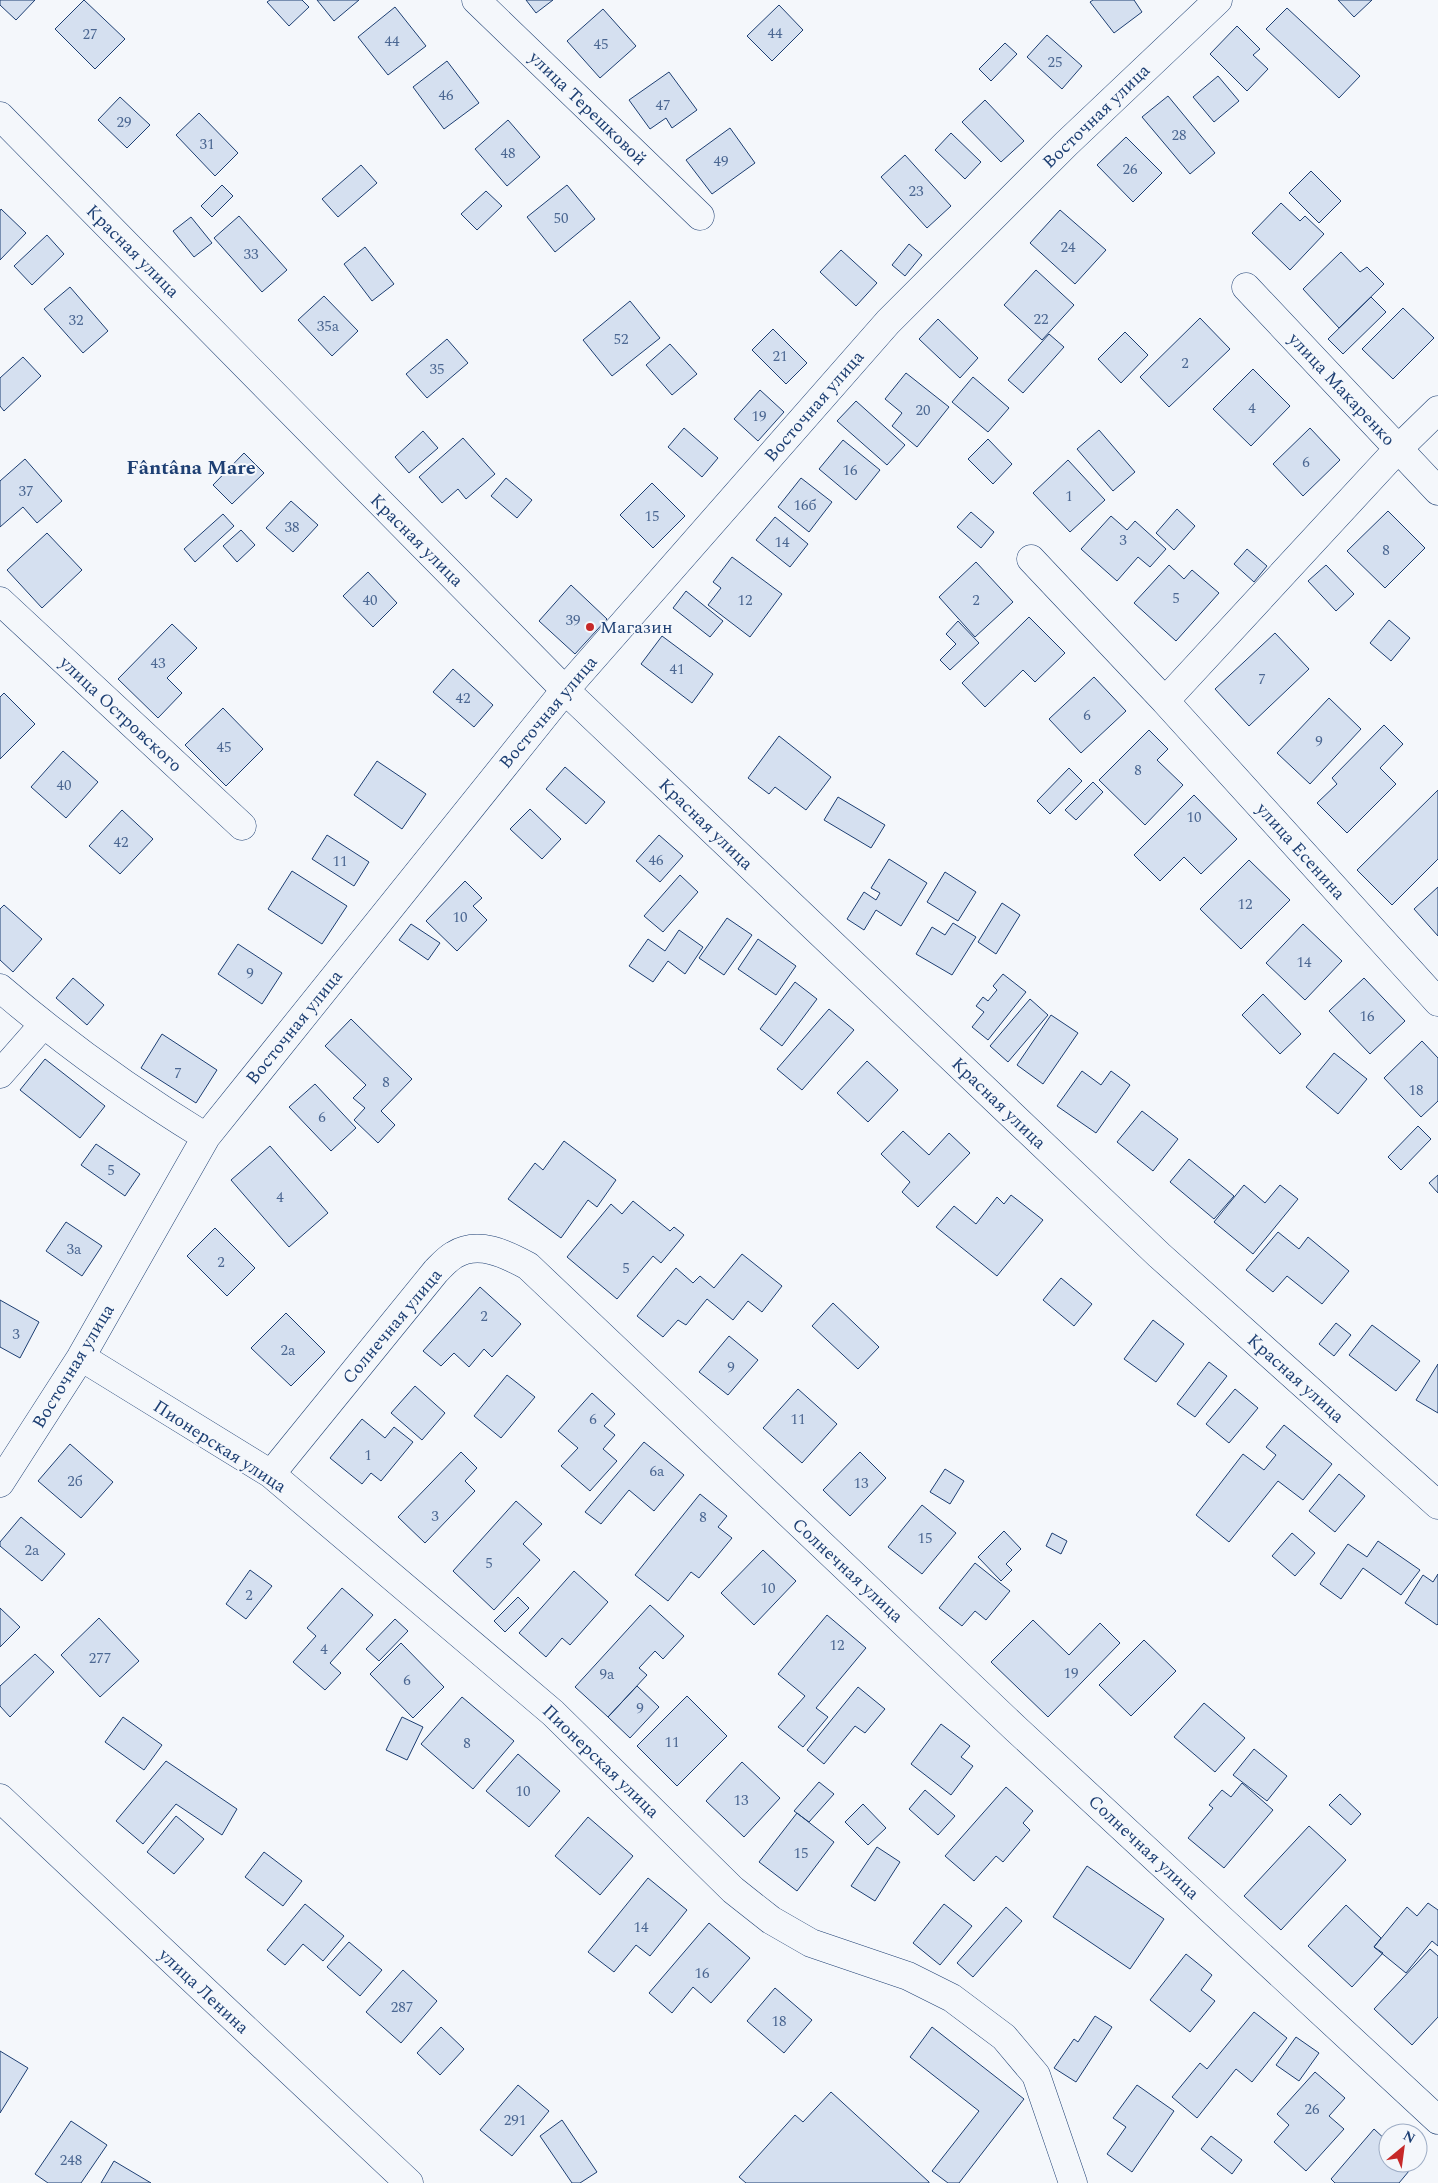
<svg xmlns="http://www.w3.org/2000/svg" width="1438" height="2183" font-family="Spectral,serif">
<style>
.building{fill:#d5e0f0;stroke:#1d3f73}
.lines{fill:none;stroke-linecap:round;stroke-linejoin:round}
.minor-casing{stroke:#1d3f73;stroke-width:29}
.minor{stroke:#f4f7fb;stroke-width:28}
.poi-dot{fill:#c62828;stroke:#f4f7fb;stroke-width:2}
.labels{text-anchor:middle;stroke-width:4;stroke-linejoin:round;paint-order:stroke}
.number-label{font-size:15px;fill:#4b6792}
.street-label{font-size:18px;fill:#1d3f73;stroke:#f4f7fb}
.poi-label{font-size:18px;fill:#1d3f73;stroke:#f4f7fb;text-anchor:start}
.quarter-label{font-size:20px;font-weight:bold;fill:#1d3f73;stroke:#f4f7fb}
</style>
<rect width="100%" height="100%" fill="#f4f7fb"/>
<path class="building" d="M0,0H35L16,20L0,5Z
M84,0L125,39L95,69L55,29Z
M270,0H302L309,7L289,26L267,2Z
M317,0H359L334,21Z
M526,0H553L536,13Z
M1093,0H1134L1142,12L1114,33L1090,2Z
M1338,0H1372L1354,17Z
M779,5L803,30L772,61L747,36Z
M395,7L426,46L388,75L358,37Z
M1287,8L1360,76L1339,98L1266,29Z
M603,9L636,46L600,78L567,41Z
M1237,26L1260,49L1253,55L1268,69L1247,91L1210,54Z
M1047,35L1082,66L1062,89L1027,57Z
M1005,43L1017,54L991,81L979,69Z
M447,61L479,103L444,129L413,87Z
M669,72L697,110L672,128L666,118L650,129L629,100Z
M1218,76L1239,101L1214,122L1193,97Z
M1168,96L1215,153L1190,174L1142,117Z
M120,97L150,125L127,148L98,120Z
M985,100L1024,141L1001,162L962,122Z
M199,113L238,153L215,176L176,135Z
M508,120L540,157L507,186L475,149Z
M730,128L755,163L712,194L686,160Z
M951,133L981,162L965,179L935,150Z
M1126,137L1162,173L1133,202L1097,165Z
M905,155L951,206L927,228L881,177Z
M361,165L377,183L338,217L322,199Z
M1311,171L1341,201L1319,223L1289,193Z
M222,185L233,196L212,217L201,206Z
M567,185L595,219L555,252L527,217Z
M486,191L502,206L477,230L461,214Z
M1281,203L1300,221L1305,216L1324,234L1290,270L1252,233Z
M1,209L26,233L0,260V211Z
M1060,210L1106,250L1075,284L1030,243Z
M239,216L287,270L262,292L214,238Z
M191,217L212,243L194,257L173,231Z
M47,235L64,254L32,285L14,266Z
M909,244L922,255L905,276L892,265Z
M365,247L394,284L372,301L344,264Z
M841,250L877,283L856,306L820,272Z
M1341,252L1360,272L1367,267L1384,284L1339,328L1303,289Z
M1036,270L1074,305L1042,340L1004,305Z
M70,287L108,331L83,353L44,309Z
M324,296L358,331L332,356L298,320Z
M1371,297L1386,312L1343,354L1328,339Z
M630,301L660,338L612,376L583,340Z
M1403,308L1434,338L1393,379L1362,349Z
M1200,318L1230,349L1169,407L1140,377Z
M938,319L978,358L960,378L919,339Z
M773,329L807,363L786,384L752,350Z
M1125,332L1148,355L1121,383L1098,359Z
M1049,334L1064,347L1023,393L1008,380Z
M447,339L468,363L427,398L406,374Z
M670,344L697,374L672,395L646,365Z
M23,357L41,376L4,411L0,406V378Z
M1253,369L1290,406L1251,446L1213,409Z
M906,373L949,407L917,447L892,426L902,413L885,399Z
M973,377L1009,408L988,432L952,402Z
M760,390L784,412L758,441L734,419Z
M856,401L905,445L887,465L837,421Z
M684,428L718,458L702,477L668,447Z
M1310,428L1340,460L1303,496L1273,464Z
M1099,430L1135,472L1113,491L1077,449Z
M423,431L438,448L409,473L395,457Z
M463,438L495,474L466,499L458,489L442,503L419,477Z
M988,439L1012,464L993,484L968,459Z
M843,440L880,470L856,500L819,469Z
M244,453L264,473L232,504L213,485Z
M25,459L62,501L37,523L23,507L0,527V481Z
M1068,460L1105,500L1070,532L1033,493Z
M506,478L532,500L517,518L491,496Z
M801,478L832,502L809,532L778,507Z
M652,483L685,516L653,548L620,515Z
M291,501L318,525L293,552L266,528Z
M1177,509L1195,526L1174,550L1156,533Z
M1388,511L1425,548L1385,588L1347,551Z
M971,512L994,532L981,548L957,527Z
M223,514L234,526L195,562L184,549Z
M1111,516L1127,530L1135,521L1166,549L1150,567L1138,557L1117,581L1081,549Z
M775,517L808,544L790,567L756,540Z
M241,530L255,545L237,562L223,546Z
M47,533L82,570L42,608L7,570Z
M1247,549L1267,566L1254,582L1234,564Z
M732,557L782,594L750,637L708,605L721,588L713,582Z
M976,562L1013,602L975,637L939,597Z
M1169,565L1184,579L1192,570L1219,593L1176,641L1134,603Z
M1326,565L1354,594L1336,611L1308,581Z
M368,572L397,603L373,627L343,596Z
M571,585L607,619L575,654L539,621Z
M686,591L723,621L710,637L673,608Z
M1029,617L1065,653L1035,682L1023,670L985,707L962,683Z
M1389,620L1410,638L1391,661L1370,643Z
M958,621L979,643L950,670L940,660L956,644L946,634Z
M172,624L197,648L167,678L182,693L158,718L118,679Z
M1275,633L1309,669L1249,726L1215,689Z
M662,636L713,674L692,703L641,664Z
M453,669L493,705L474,727L433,692Z
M1094,677L1126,711L1081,753L1049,719Z
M4,693L35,724L0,759V697Z
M1329,698L1361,729L1310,784L1277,753Z
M223,708L263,749L226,786L185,745Z
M1384,725L1403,744L1380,768L1396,784L1347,833L1317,803L1337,784L1332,778Z
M1149,730L1168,749L1157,760L1183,785L1145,825L1099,780Z
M779,736L831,777L806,810L775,787L769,794L748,778Z
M63,751L98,782L66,818L31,787Z
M377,761L426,794L402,829L354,795Z
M565,767L605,802L586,824L546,789Z
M1069,768L1082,781L1050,814L1037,801Z
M1093,782L1103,792L1076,820L1065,810Z
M1438,790V859L1392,905L1357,870Z
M1194,795L1237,839L1201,874L1184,857L1160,881L1134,855Z
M838,797L885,825L871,848L824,820Z
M530,809L561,839L542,859L510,829Z
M122,810L153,839L120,874L89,846Z
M327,835L369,862L354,886L312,859Z
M659,835L683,856L660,882L636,861Z
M889,859L927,883L901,926L876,910L864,930L847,919L864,892L876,900L880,893L871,888Z
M1249,860L1290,900L1241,949L1200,909Z
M292,871L347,906L322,944L268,909Z
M945,872L976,892L958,921L927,902Z
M680,875L698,892L663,932L644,916Z
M465,881L482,898L473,906L487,920L457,951L426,921Z
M1438,887V936L1414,909Z
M1002,903L1020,915L996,954L978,942Z
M4,905L42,939L13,972L0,960V909Z
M727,918L752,935L724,975L699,958Z
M953,923L976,937L952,975L916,954L932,927L945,935Z
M411,924L440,943L428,960L399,940Z
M1303,924L1342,961L1305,1000L1266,963Z
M679,930L703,947L685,974L668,961L653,982L629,966L648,939L665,951Z
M758,939L796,966L776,995L738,969Z
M238,944L282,973L262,1004L218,974Z
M1003,974L1026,992L988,1040L972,1027L984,1012L976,1006L983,997L988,1001L997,990L993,986Z
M73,978L104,1005L87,1025L56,998Z
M1364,978L1405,1021L1370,1054L1329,1011Z
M795,982L817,999L782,1046L760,1029Z
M1263,994L1301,1034L1280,1054L1242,1015Z
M1030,999L1048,1015L1008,1062L990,1046Z
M829,1009L854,1030L802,1090L777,1069Z
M1051,1015L1078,1033L1043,1084L1017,1065Z
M351,1019L412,1079L381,1111L395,1125L378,1143L354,1120L365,1108L353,1098L366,1085L325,1046Z
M162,1034L217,1070L196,1103L141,1068Z
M1422,1041L1438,1058V1101L1421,1117L1384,1078Z
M1334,1053L1367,1079L1338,1114L1306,1087Z
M45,1059L105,1106L80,1138L20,1090Z
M867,1061L898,1090L868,1122L837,1093Z
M1082,1071L1101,1085L1111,1071L1130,1085L1096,1133L1057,1106Z
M315,1084L356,1128L331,1151L289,1107Z
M1142,1111L1178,1139L1153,1171L1117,1142Z
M1418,1126L1431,1139L1401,1170L1388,1157Z
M903,1131L929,1155L949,1133L970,1153L918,1207L902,1192L910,1182L881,1154Z
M564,1141L616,1180L597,1207L588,1200L561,1238L508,1199L535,1163L543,1170Z
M96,1144L140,1174L125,1196L81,1165Z
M270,1146L328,1213L289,1247L231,1180Z
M1189,1159L1234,1196L1214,1219L1170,1182Z
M1438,1175V1193L1429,1183Z
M1244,1185L1265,1203L1280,1185L1298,1199L1253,1254L1214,1222Z
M1011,1195L1043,1220L997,1276L936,1227L954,1206L976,1224L997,1197L1004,1204Z
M633,1201L670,1231L674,1227L684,1235L661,1263L653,1256L617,1299L567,1257L611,1204L622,1214Z
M66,1222L102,1246L82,1276L46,1251Z
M215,1228L255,1268L227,1296L187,1256Z
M1278,1232L1299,1249L1308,1237L1349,1271L1322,1304L1287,1276L1273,1292L1246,1270Z
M742,1254L782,1286L762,1312L748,1301L733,1320L707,1299L686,1325L678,1320L663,1337L637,1316L676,1268L693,1283L700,1276L714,1288Z
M1061,1278L1092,1304L1074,1326L1043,1300Z
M480,1287L521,1324L492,1357L484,1349L469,1367L454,1353L441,1366L423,1351Z
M0,1300L39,1322L20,1358L0,1347Z
M833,1303L879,1347L858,1369L812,1326Z
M286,1313L325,1352L291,1386L251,1348Z
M1153,1320L1184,1344L1156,1382L1124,1359Z
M1336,1323L1351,1335L1334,1356L1319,1344Z
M1372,1325L1420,1361L1396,1391L1349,1355Z
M729,1336L758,1360L728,1395L699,1372Z
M1209,1362L1227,1376L1195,1417L1177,1404Z
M1438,1364V1413L1416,1400Z
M507,1375L535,1397L501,1438L474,1416Z
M415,1386L445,1413L422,1440L391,1413Z
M798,1389L837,1424L802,1463L763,1428Z
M1235,1389L1258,1408L1229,1443L1206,1424Z
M592,1393L615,1414L604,1426L615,1435L603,1449L617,1461L590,1491L561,1466L578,1448L558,1431Z
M362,1419L385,1438L394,1427L413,1442L381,1481L371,1473L362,1484L330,1458Z
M1284,1425L1332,1464L1303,1500L1278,1481L1229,1542L1196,1515L1243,1454L1264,1470L1276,1455L1266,1447Z
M644,1442L684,1475L654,1511L629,1490L601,1524L585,1512Z
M70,1444L113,1482L81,1518L38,1481Z
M461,1452L477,1468L465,1481L475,1491L425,1543L398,1517Z
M860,1452L886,1478L850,1516L823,1490Z
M945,1469L964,1481L950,1504L930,1492Z
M1339,1474L1365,1496L1335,1532L1309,1511Z
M700,1494L727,1516L718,1527L732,1538L699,1578L691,1572L668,1601L635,1575Z
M516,1501L542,1524L523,1544L540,1560L494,1610L453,1571Z
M922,1505L956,1533L922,1574L888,1547Z
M21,1517L65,1554L42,1581L0,1546V1542Z
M1004,1531L1021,1549L1006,1564L1012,1570L1001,1581L978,1557Z
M1052,1533L1067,1541L1061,1554L1046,1546Z
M1292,1533L1315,1553L1295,1576L1272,1556Z
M1378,1541L1420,1570L1401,1595L1363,1568L1341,1599L1320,1584L1348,1544L1367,1557Z
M763,1550L796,1581L754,1625L721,1593Z
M975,1563L1010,1591L986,1620L975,1611L962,1626L939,1608Z
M250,1570L272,1586L246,1619L226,1604Z
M574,1571L608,1602L570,1645L562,1638L546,1657L519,1633Z
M1438,1574V1624L1437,1625L1405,1603L1423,1575L1433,1582Z
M342,1588L373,1615L330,1663L341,1673L325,1690L293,1662L316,1636L307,1628Z
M518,1597L529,1608L505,1632L494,1621Z
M650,1605L684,1636L663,1659L655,1651L639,1668L647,1675L608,1717L575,1687Z
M0,1608L20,1627L0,1647Z
M827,1615L866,1648L816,1708L828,1717L803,1747L778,1727L805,1696L778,1674Z
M99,1618L139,1661L100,1697L61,1655Z
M395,1619L408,1631L379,1661L366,1649Z
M1033,1620L1069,1655L1100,1623L1120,1643L1048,1717L991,1662Z
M1144,1640L1176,1671L1131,1716L1099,1685Z
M401,1643L444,1687L413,1718L370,1674Z
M35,1654L54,1672L10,1717L0,1706V1686Z
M637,1686L659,1707L630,1738L608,1717Z
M858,1687L885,1709L865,1733L855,1726L824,1764L807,1750Z
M687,1696L727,1736L677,1786L637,1746Z
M462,1697L514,1741L473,1789L421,1744Z
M1204,1703L1245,1738L1215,1772L1174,1737Z
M123,1717L162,1745L144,1770L105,1742Z
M402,1717L423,1727L407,1760L386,1750Z
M941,1724L970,1746L961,1757L973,1766L951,1795L911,1764Z
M1254,1749L1287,1776L1267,1801L1233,1775Z
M518,1754L560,1791L529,1827L486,1791Z
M166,1761L237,1809L222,1835L176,1804L143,1844L116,1821Z
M742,1762L780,1798L744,1837L706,1801Z
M819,1782L834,1794L809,1822L794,1811Z
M1242,1783L1273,1810L1224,1868L1188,1838L1213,1808L1209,1805L1222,1790L1231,1797Z
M1006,1787L1033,1811L1023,1823L1030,1830L1003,1862L996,1856L974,1881L945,1856Z
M925,1790L955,1816L938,1835L909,1809Z
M1340,1794L1361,1814L1351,1825L1329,1805Z
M863,1804L886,1828L868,1845L845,1822Z
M797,1813L834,1842L797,1891L759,1862Z
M176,1816L204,1839L174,1874L147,1852Z
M588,1817L633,1856L600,1895L555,1856Z
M1309,1826L1346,1860L1281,1930L1244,1896Z
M877,1847L900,1862L875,1901L851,1886Z
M264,1852L302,1881L283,1906L245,1877Z
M1087,1866L1164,1919L1130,1969L1053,1917Z
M648,1878L687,1910L650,1956L636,1945L614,1972L588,1952Z
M1428,1903L1438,1910V1946L1432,1941L1406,1973L1374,1947L1407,1907L1417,1916Z
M305,1904L344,1936L323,1961L303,1944L285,1965L267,1950Z
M944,1904L972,1926L940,1965L913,1943Z
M1346,1905L1381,1938L1374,1947L1383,1953L1352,1987L1308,1946Z
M1006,1907L1022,1921L973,1977L957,1963Z
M709,1923L750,1958L711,2003L693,1987L672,2013L649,1993Z
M349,1942L382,1970L360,1996L327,1967Z
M1430,1949L1438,1956V2017L1412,2045L1374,2009Z
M1186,1954L1212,1975L1201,1990L1215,2001L1190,2032L1150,2000Z
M403,1970L437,2001L401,2043L366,2012Z
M775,1988L812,2020L784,2053L747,2021Z
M1254,2012L1287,2038L1252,2082L1236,2069L1197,2118L1172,2097L1200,2063L1207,2069Z
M1095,2016L1112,2027L1076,2082L1054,2068L1074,2039L1078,2042Z
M441,2027L464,2049L440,2075L417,2053Z
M932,2027L1024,2099L959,2183H948L932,2171L979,2111L910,2057Z
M1296,2037L1319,2053L1299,2081L1276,2065Z
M0,2051L28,2068L0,2113Z
M1315,2072L1345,2098L1329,2116L1344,2129L1306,2171L1274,2142L1289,2125L1277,2114Z
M518,2085L549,2111L512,2156L480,2130Z
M1137,2085L1174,2111L1132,2172L1107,2154L1126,2127L1113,2118Z
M831,2092L929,2182V2183H746L739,2177L795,2115L803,2122Z
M562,2120L597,2172L580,2183H572L540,2136Z
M71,2121L107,2145L81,2183H48L35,2174Z
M1374,2129L1388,2142V2163L1414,2165L1399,2183H1335L1331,2179Z
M1211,2136L1242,2160L1232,2174L1201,2149Z
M114,2161L151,2183H101Z"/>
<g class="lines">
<defs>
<path id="minor" d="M476,0L700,216
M0,116L565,690L1159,1255L1438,1505
M1246,287L1438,491
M1438,410L1398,449L1165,701L1438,1002
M1031,559L1165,701
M0,601L242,826
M0,988C64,1043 134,1093 206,1137
M0,1074L43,1025
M81,1357L271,1474L553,1713L733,1890L771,1920L811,1943L908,1976L952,1998L1004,2037L1036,2075L1073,2183
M271,1474L436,1271C441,1266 447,1259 454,1255C478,1240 506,1254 528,1266L1016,1729L1438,2120
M0,1483L81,1357L206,1137L565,690L888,322L1066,144L1218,0
M0,1798L409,2183"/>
</defs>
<use href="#minor" class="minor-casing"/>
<use href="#minor" class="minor"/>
</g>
<circle class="poi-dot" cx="590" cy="627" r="5"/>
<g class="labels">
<g class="number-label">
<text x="775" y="38">44</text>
<text x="90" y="39">27</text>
<text x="392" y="46">44</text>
<text x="601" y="49">45</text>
<text x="1055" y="67">25</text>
<text x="446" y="100">46</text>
<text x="663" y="110">47</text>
<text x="124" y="127">29</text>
<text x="1179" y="140">28</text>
<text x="207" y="149">31</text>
<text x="508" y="158">48</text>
<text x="721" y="166">49</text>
<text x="1130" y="174">26</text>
<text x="916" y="196">23</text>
<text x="561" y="223">50</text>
<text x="1068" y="252">24</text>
<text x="251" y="259">33</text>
<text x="1041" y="324">22</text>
<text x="76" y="325">32</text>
<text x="328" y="331">35а</text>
<text x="621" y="344">52</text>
<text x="780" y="361">21</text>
<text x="1185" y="368">2</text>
<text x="437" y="374">35</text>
<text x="1252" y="413">4</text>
<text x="923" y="415">20</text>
<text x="759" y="421">19</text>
<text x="1306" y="467">6</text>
<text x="850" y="475">16</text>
<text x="26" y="496">37</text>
<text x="1069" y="501">1</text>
<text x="805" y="510">16б</text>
<text x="652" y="521">15</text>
<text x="292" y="532">38</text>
<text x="1123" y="545">3</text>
<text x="782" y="547">14</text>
<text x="1386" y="555">8</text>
<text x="1176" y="603">5</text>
<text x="370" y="605">40</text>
<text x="745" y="605">12</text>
<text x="976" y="605">2</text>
<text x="573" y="625">39</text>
<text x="158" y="668">43</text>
<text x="677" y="674">41</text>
<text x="1262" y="684">7</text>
<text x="463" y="703">42</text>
<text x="1087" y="720">6</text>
<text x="1319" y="746">9</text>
<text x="224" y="752">45</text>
<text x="1138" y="775">8</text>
<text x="64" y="790">40</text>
<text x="1194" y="822">10</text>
<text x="121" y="847">42</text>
<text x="656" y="865">46</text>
<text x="340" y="866">11</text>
<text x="1245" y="909">12</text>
<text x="460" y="922">10</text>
<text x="1304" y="967">14</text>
<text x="250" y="978">9</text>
<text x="1367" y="1021">16</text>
<text x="178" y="1078">7</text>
<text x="386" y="1087">8</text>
<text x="1416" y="1095">18</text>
<text x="322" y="1122">6</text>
<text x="111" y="1175">5</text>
<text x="280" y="1202">4</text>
<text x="74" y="1254">3а</text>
<text x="221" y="1267">2</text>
<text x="626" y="1273">5</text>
<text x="484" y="1321">2</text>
<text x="16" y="1339">3</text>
<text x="288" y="1355">2а</text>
<text x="731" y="1372">9</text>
<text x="593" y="1424">6</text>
<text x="798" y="1424">11</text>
<text x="368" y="1460">1</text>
<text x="657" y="1476">6а</text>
<text x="75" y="1486">2б</text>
<text x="861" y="1488">13</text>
<text x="435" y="1521">3</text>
<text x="703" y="1522">8</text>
<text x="925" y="1543">15</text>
<text x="32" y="1555">2а</text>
<text x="489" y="1568">5</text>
<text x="768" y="1593">10</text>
<text x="249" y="1600">2</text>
<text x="837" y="1650">12</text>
<text x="324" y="1654">4</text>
<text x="100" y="1663">277</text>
<text x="1071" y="1678">19</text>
<text x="607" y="1679">9а</text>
<text x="407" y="1685">6</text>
<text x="640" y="1713">9</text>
<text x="672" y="1747">11</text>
<text x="467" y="1748">8</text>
<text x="523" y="1796">10</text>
<text x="741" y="1805">13</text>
<text x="801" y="1858">15</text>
<text x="641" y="1932">14</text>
<text x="702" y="1978">16</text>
<text x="402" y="2012">287</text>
<text x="779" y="2026">18</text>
<text x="1312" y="2114">26</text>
<text x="515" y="2125">291</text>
<text x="71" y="2165">248</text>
</g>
<g class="street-label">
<text transform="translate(588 108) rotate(44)" y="6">улица Терешковой</text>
<text transform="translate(1096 116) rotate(-44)" y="6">Восточная улица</text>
<text transform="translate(133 251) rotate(45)" y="6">Красная улица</text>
<text transform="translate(1342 389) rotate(47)" y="6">улица Макаренко</text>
<text transform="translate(814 406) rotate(-49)" y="6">Восточная улица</text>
<text transform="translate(417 540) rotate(45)" y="6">Красная улица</text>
<text transform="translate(548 712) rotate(-50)" y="6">Восточная улица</text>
<text transform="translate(121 714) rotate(43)" y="6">улица Островского</text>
<text transform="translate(706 824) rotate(44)" y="6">Красная улица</text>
<text transform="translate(1301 851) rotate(48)" y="6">улица Есенина</text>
<text transform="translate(294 1027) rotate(-51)" y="6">Восточная улица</text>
<text transform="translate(999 1103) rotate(44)" y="6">Красная улица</text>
<text transform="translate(392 1326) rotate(-50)" y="6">Солнечная улица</text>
<text transform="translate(73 1366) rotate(-59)" y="6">Восточная улица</text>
<text transform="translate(1296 1378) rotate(42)" y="6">Красная улица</text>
<text transform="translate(220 1446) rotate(33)" y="6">Пионерская улица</text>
<text transform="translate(848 1570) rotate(43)" y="6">Солнечная улица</text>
<text transform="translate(601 1761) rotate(44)" y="6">Пионерская улица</text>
<text transform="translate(1144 1847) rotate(43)" y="6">Солнечная улица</text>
<text transform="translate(204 1991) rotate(43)" y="6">улица Ленина</text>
</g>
<g class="poi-label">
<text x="600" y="633">Магазин</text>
</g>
<g class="quarter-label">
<text x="191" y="474">Fântâna Mare</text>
</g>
</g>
<g transform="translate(1403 2148) rotate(29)"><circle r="24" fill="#f4f7fb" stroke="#9eadc5"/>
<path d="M0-4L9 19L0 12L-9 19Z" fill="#c62828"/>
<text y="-8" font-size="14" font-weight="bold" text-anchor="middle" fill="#1d3f73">N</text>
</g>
</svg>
